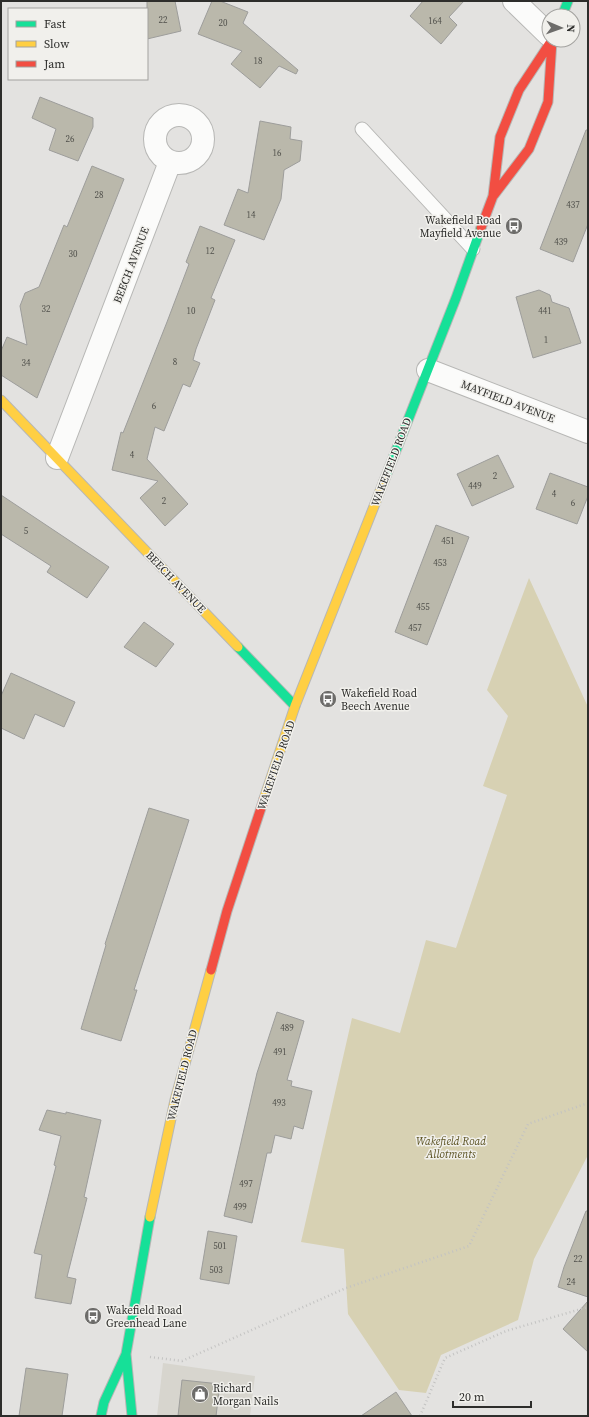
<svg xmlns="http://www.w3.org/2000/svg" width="589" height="1417" font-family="'Source Serif 4',serif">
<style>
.built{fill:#d7d5ce}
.green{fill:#d7d1b3}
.building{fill:#bab8ab;stroke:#9d9d9b}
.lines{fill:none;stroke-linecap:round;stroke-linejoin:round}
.lane-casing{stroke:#b7b7b5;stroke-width:15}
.street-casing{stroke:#b7b7b5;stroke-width:24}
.fast-casing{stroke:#b7b7b5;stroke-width:11}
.slow-casing{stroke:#b7b7b5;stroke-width:11}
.jam-casing{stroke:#b7b7b5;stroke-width:11}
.path{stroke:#c3c3c2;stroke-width:2.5;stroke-dasharray:1 3;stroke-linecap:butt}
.lane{stroke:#fbfbfa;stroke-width:13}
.street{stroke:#fbfbfa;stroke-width:22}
.fast{stroke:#16e098;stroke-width:9}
.slow{stroke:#ffcf43;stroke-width:9}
.jam{stroke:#f24e42;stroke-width:9}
.labels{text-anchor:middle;stroke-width:3;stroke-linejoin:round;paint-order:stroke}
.number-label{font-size:9px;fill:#50504b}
.poi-label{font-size:11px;fill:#2d2d2b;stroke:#f1f0ec;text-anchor:start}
.street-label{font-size:11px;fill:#2d2d2b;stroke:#f1f0ec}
.park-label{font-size:11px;font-style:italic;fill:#5b5221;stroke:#f1f0ec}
</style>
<rect width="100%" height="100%" fill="#e3e2e0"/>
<path class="built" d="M163,1363L255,1376L250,1416H157Z"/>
<path class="green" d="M529,578L588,707V1155L534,1259L518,1320L441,1355L426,1393L399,1390L348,1314L344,1249L301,1242L352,1018L400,1033L426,940L456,948L507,795L483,786L508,716L487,690Z"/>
<path class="building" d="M147,1H175L181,31L147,39Z
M212,1H220L248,12L243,23L298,70L296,74L279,66L260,88L231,64L242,51L198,34Z
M423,1H464L449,17L457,25L441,44L410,16Z
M40,97L93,118V127L78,161L49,150L56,129L32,118Z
M260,121L291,127L290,139L302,141L300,161L284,170L281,199L264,240L224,225L238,189L248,193Z
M586,130H588V224L573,262L540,249Z
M92,166L124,179L37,398L1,375V351L7,337L27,345L20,306L25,293L39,287L64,225L67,227Z
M200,226L235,240L211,298L215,300L196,349L193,360L200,363L190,387L183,384L164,431L155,427L147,459L188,504L165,526L140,498L158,481L112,470L121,432L123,433L167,322L189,264L186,262Z
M539,290L550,295L552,302L569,308L581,343L533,358L516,297Z
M498,455L514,487L472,506L457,474Z
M550,473L588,487V496L577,524L536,509Z
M1,495L109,567L87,598L47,572L51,566L1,534Z
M436,525L469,537L427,645L395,632Z
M144,622L174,644L156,667L124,647Z
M11,673L75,702L64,727L35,714L24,739L1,728V696Z
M149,808L189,820L134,990H137L121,1041L81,1029L106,945L105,944Z
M277,1012L304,1021L287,1080L292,1081L291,1086L312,1091L303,1129L294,1126L291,1139L275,1135L271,1153H267L252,1223L224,1216L257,1073Z
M47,1110L66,1114V1112L101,1120L84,1197L87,1198L67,1277L76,1279L71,1304L35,1298L42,1255L34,1253L56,1166L54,1165L61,1136L39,1130Z
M586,1211H588V1297L558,1287L564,1267Z
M208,1231L237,1236L229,1284L200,1279Z
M588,1301V1352L563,1329Z
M26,1368L68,1374L62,1416H19Z
M182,1380L220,1384L216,1416H178Z
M396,1392L412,1416H361Z"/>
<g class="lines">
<defs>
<path id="lane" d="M362,129L473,249"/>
<path id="street" d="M514,1L549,35
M155 139a24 24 0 1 1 48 0a24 24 0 1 1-48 0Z
M428,370L588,432
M57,458L170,162"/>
<path id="fast" d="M562,16L568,1
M384,481L456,298L481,228
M238,647L295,706
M126,1354L132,1416
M101,1416L104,1402L126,1354L150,1217"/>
<path id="slow" d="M1,400L238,647
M264,799L295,706L384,481
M150,1217L175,1100L211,970"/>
<path id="jam" d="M494,195L529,149L548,102L552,41
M481,228L493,196L500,137L519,90L552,40
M211,970L227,911L264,799"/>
</defs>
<use href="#lane" class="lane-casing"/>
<use href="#street" class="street-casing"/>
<use href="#fast" class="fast-casing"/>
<use href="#slow" class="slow-casing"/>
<use href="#jam" class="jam-casing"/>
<path class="path" d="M150,1357L182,1361L346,1288L469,1246L528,1124L588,1103
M420,1416L445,1358L506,1331L588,1307"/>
<use href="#lane" class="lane"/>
<use href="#street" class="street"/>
<use href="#fast" class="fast"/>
<use href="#slow" class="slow"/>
<use href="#jam" class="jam"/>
</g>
<defs>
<symbol id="bus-disc" viewBox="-11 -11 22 22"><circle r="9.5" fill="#6d6c6a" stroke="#f1f0ec"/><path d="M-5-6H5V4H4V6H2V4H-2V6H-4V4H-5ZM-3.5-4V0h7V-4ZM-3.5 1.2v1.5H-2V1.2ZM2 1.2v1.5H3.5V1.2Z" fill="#fff"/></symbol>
<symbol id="shop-disc" viewBox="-11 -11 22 22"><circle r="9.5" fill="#6d6c6a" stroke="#f1f0ec"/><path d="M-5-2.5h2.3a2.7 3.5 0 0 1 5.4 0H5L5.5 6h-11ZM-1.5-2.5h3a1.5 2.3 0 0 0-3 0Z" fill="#fff"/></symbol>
</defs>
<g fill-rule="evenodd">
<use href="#bus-disc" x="504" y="216" width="20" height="20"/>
<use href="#bus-disc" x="318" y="689" width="20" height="20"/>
<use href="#bus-disc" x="83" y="1306" width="20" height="20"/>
<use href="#shop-disc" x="190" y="1384" width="20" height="20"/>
</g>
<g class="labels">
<g class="number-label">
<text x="163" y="23">22</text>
<text x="435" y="24">164</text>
<text x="223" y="26">20</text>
<text x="258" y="64">18</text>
<text x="70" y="142">26</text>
<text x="277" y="156">16</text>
<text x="99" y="198">28</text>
<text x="573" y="208">437</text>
<text x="251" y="218">14</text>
<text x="561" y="245">439</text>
<text x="210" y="254">12</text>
<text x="73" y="257">30</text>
<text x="46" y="312">32</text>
<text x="191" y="314">10</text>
<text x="545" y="314">441</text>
<text x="546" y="343">1</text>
<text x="175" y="365">8</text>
<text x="26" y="366">34</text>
<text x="154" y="409">6</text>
<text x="132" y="458">4</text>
<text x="495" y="479">2</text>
<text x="475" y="489">449</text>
<text x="554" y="497">4</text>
<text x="164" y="504">2</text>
<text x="573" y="506">6</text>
<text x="26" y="534">5</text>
<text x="448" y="544">451</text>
<text x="440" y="566">453</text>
<text x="423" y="610">455</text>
<text x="415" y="631">457</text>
<text x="287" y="1031">489</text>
<text x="280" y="1055">491</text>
<text x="279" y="1106">493</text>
<text x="246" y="1187">497</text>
<text x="240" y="1210">499</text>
<text x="220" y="1249">501</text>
<text x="578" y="1262">22</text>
<text x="216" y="1273">503</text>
<text x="571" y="1285">24</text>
</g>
<g class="poi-label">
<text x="501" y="224" text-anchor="end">Wakefield Road<tspan x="501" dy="13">Mayfield Avenue</tspan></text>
<text x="341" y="697">Wakefield Road<tspan x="341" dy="13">Beech Avenue</tspan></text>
<text x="106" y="1314">Wakefield Road<tspan x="106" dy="13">Greenhead Lane</tspan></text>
<text x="213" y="1392">Richard<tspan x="213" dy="13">Morgan Nails</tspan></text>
</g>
<g class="street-label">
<text transform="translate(131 265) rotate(-69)" y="4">BEECH AVENUE</text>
<text transform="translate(508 401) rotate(21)" y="4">MAYFIELD AVENUE</text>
<text transform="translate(391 462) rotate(-69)" y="4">WAKEFIELD ROAD</text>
<text transform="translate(176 582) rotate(46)" y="4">BEECH AVENUE</text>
<text transform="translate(276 765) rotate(-71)" y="4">WAKEFIELD ROAD</text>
<text transform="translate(182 1075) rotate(-76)" y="4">WAKEFIELD ROAD</text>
</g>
<g class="park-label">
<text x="451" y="1145">Wakefield Road<tspan x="451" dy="13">Allotments</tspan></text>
</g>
</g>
<rect width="589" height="1417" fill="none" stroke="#2d2d2b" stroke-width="4"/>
<rect x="8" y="8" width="140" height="72" fill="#f1f0ec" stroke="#a3a29f"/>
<rect x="16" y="21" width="20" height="6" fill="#16e098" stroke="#a3a29f"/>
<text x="44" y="28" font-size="12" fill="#2d2d2b">Fast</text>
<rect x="16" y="41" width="20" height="6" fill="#ffcf43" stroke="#a3a29f"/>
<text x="44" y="48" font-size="12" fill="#2d2d2b">Slow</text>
<rect x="16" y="61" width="20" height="6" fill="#f24e42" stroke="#a3a29f"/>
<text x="44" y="68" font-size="12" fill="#2d2d2b">Jam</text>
<g transform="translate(561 28) rotate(92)"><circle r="19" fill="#f1f0ec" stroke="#a3a29f"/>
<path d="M0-3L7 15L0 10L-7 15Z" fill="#6d6c6a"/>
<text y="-6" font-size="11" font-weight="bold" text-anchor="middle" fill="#2d2d2b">N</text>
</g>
<path d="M453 1401v6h78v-6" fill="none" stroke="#2d2d2b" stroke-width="2"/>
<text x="459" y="1401" font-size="12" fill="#2d2d2b" stroke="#f1f0ec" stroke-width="3" paint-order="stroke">20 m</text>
</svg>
